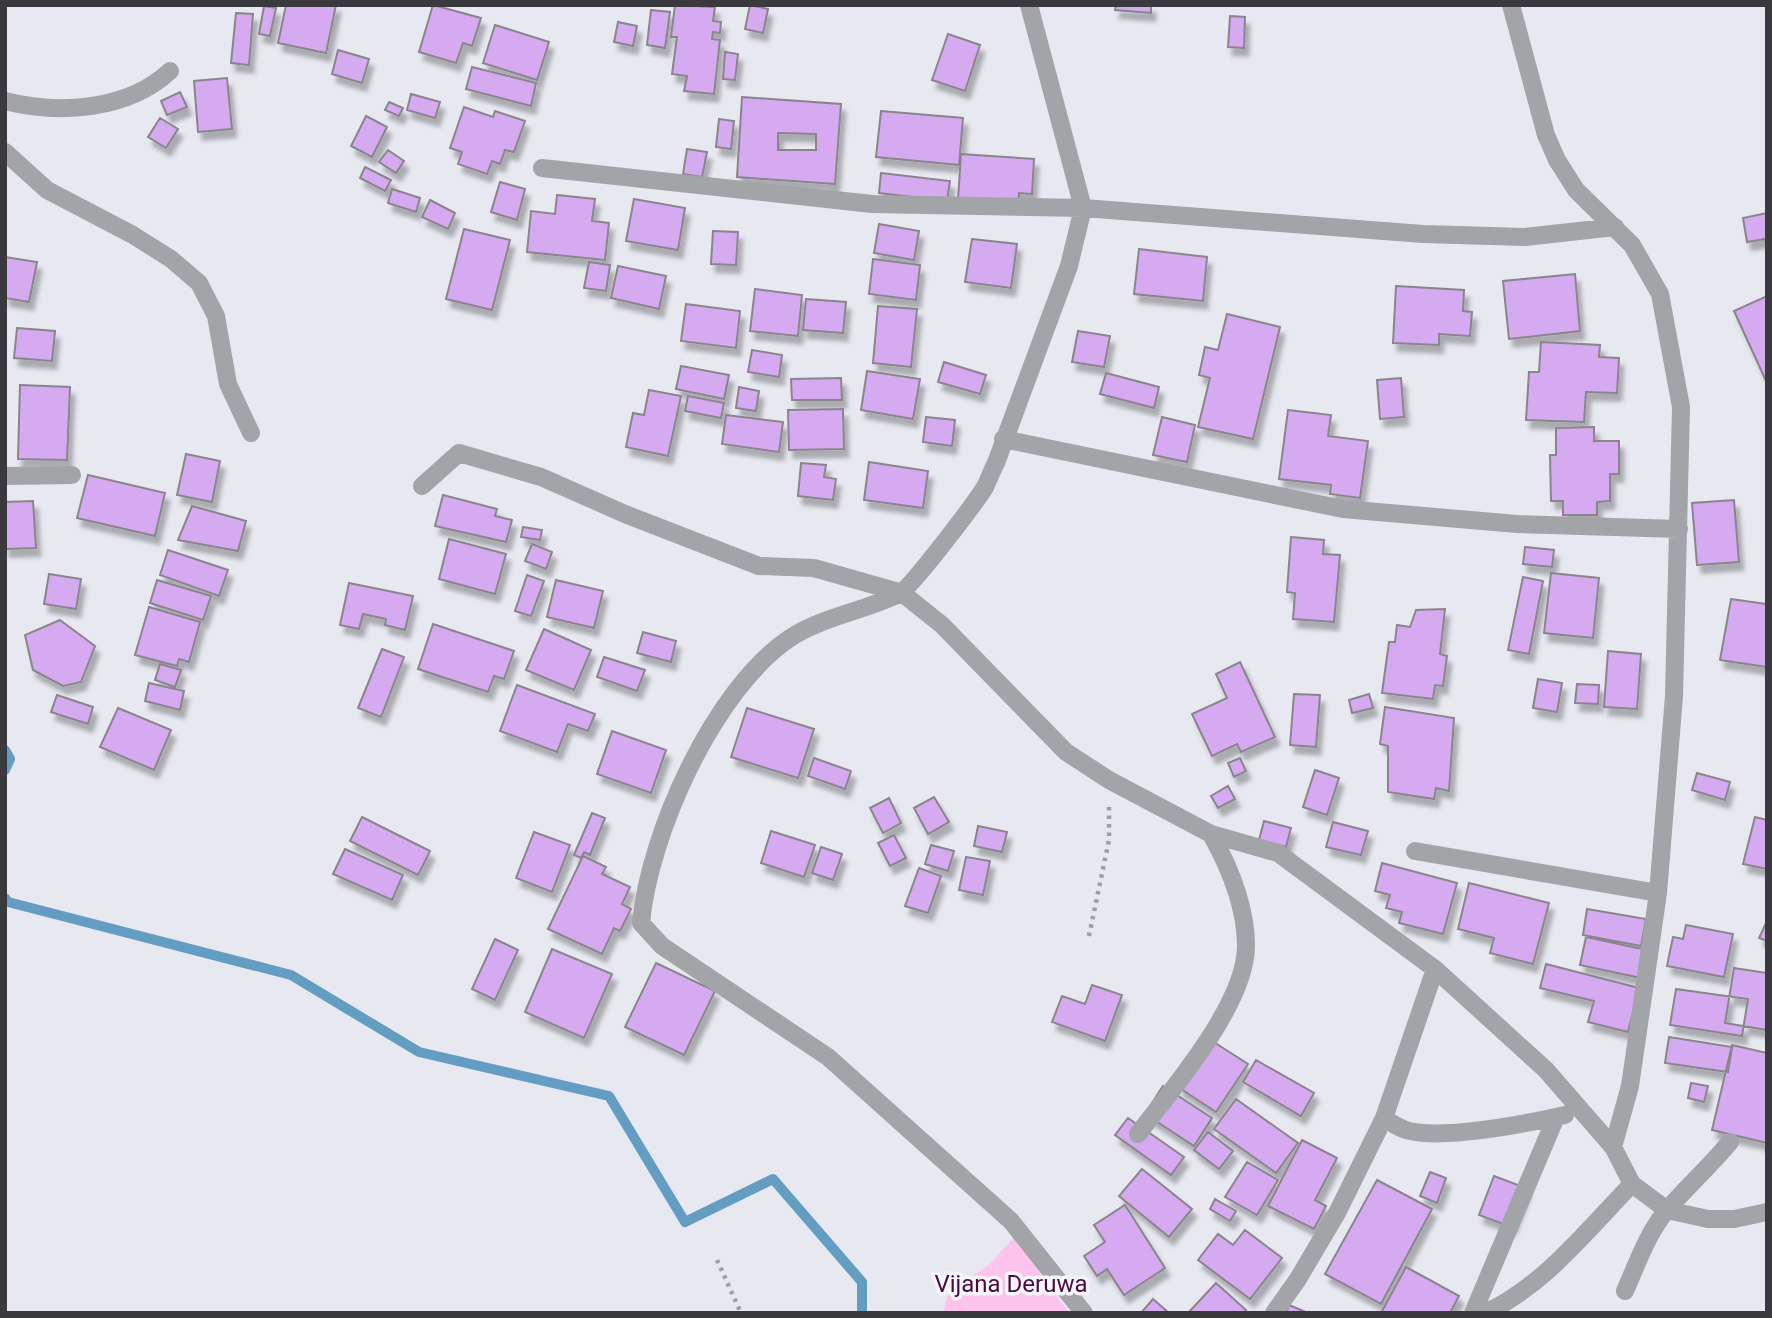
<svg xmlns="http://www.w3.org/2000/svg" width="1772" height="1318" font-family="Roboto,sans-serif">
<style>
.green{fill:#fcc4ec}
.lines{fill:none;stroke-linecap:round;stroke-linejoin:round}
.stream{stroke:#639dc2;stroke-width:10}
.building{fill:#d5aaf1;stroke:#8a858d;stroke-width:2;fill-rule:evenodd;filter:url(#shadow)}
.path{stroke:#9e9ea5;stroke-width:4.5;stroke-dasharray:3.5 5;stroke-linecap:butt}
.minor{stroke:#a2a4a8;stroke-width:18}
.labels{text-anchor:middle;stroke-width:7;stroke-linejoin:round;paint-order:stroke}
.park-label{font-size:24px;fill:#4a0b3e;stroke:#f5f5fe}
</style>
<defs>
<filter id="shadow"><feDropShadow dx="4.5" dy="8" stdDeviation="2" flood-color="#0004"/></filter>
</defs>
<rect width="100%" height="100%" fill="#e8e8f1"/>
<path class="green" d="M1014,1237L1069,1313H943L948,1294L991,1263Z"/>
<g class="lines">
<path class="stream" d="M5,750L10,759L5,770
M5,898L8,902L291,975L419,1052L609,1096L685,1222L773,1179L862,1282V1313"/>
</g>
<path class="building" d="M286,5H336L326,53L278,43Z
M433,5L481,18L472,46L463,43L456,63L419,52Z
M675,5L715,7L713,21L721,22L720,33L713,32L712,39L720,40L714,94L684,91L687,76L672,74L677,37H671Z
M750,5L768,9L763,33L745,29Z
M1116,5H1151V13L1115,10Z
M264,6L276,8L270,36L259,34Z
M651,10L670,12L665,48L647,45Z
M236,13L253,14L249,65L231,63Z
M1230,16L1245,17L1244,48L1228,47Z
M618,22L637,26L633,46L614,42Z
M495,25L549,42L537,80L483,63Z
M948,34L980,45L965,91L932,80Z
M338,50L369,59L362,83L332,74Z
M725,52L738,54L735,80L723,79Z
M472,67L536,83L531,106L466,89Z
M227,78L232,129L198,132L194,81Z
M180,92L187,107L167,115L161,101Z
M411,94L440,102L435,118L407,110Z
M742,97L841,104L835,184L737,177ZM778,133L816,134V150H778Z
M389,102L403,108L399,116L385,110Z
M464,107L493,117L495,111L525,121L514,152L505,150L500,164L492,161L487,174L458,164L462,152L450,148Z
M881,111L963,118L959,165L876,157Z
M366,116L387,127L372,157L351,146Z
M160,118L178,129L166,148L148,137Z
M719,119L734,121L731,149L716,147Z
M687,149L707,152L702,177L683,174Z
M388,150L404,161L396,173L379,162Z
M961,154L1034,159L1032,194L1019,193L1018,203L958,200Z
M365,167L391,180L385,191L360,178Z
M881,173L950,181L947,201L879,193Z
M500,182L525,189L517,220L491,212Z
M392,189L420,198L416,212L388,203Z
M557,195L595,199L592,221L609,223L605,260L527,252L531,211L555,214Z
M634,199L685,208L678,250L626,241Z
M430,200L455,213L448,229L422,217Z
M1767,213V247L1765,239L1747,242L1743,218Z
M879,224L919,231L914,260L874,253Z
M464,229L510,240L492,310L446,299Z
M713,231L738,232L736,265L711,264Z
M972,239L1017,244L1011,288L965,282Z
M1139,249L1207,257L1203,301L1134,294Z
M5,257L37,262L29,302L5,298Z
M873,259L920,265L916,300L869,294Z
M589,262L610,265L606,291L584,288Z
M618,266L666,276L659,309L611,298Z
M1575,274L1580,331L1509,339L1503,281Z
M1396,286L1464,290L1463,311L1472,312L1470,336L1439,334V345L1393,343Z
M755,289L802,295L798,336L750,331Z
M1767,296V383L1734,311Z
M806,299L846,302L843,333L803,330Z
M686,304L740,311L736,348L681,341Z
M878,306L917,309L911,367L873,363Z
M1227,314L1280,327L1253,439L1198,427L1210,378L1199,375L1205,347L1218,350Z
M17,328L55,331L52,361L14,358Z
M1078,331L1110,336L1104,367L1072,362Z
M1541,342L1600,345L1599,357L1619,358L1617,393L1586,392L1584,422L1526,420L1529,372H1539Z
M752,350L782,355L779,377L748,372Z
M944,362L986,375L980,394L938,382Z
M681,366L729,375L724,399L676,389Z
M867,371L920,379L913,419L861,410Z
M1106,373L1159,387L1154,408L1100,394Z
M841,378L842,400H792L791,379Z
M1401,378L1404,417L1380,419L1377,380Z
M20,385L70,387L67,460L18,459Z
M739,387L759,391L756,411L736,408Z
M649,390L681,396L668,456L626,447L633,413L644,415Z
M688,396L724,403L721,418L685,411Z
M843,409L844,449L789,450L788,410Z
M1288,410L1331,415L1328,436L1368,441L1360,498L1330,494L1331,485L1279,479Z
M726,415L783,422L779,452L722,444Z
M926,417L955,420L952,446L923,442Z
M1162,417L1195,425L1187,462L1153,455Z
M1594,427V441H1619V474H1610V501L1597,502V515H1563V501H1551L1550,455H1556V428Z
M186,454L220,461L212,502L177,495Z
M869,462L928,471L923,508L864,500Z
M801,463L826,465L824,477L836,479L833,500L798,496Z
M88,475L165,493L155,536L77,518Z
M443,495L497,509L495,516L512,520L506,542L435,526Z
M1734,500L1739,562L1697,565L1692,503Z
M33,501L36,548L5,549V502Z
M192,506L246,521L238,551L178,540Z
M523,527L542,530L540,540L521,537Z
M1291,537L1324,540L1323,554L1340,555L1334,622L1293,619L1295,593L1287,592Z
M449,539L506,554L495,594L439,579Z
M532,544L552,552L546,569L525,561Z
M1525,547L1554,550L1552,567L1523,564Z
M168,550L228,570L219,596L160,575Z
M1551,573L1599,578L1593,638L1544,633Z
M49,574L81,579L76,609L44,604Z
M527,575L544,581L531,616L515,611Z
M1523,577L1543,581L1529,654L1508,650Z
M157,580L211,596L203,620L150,603Z
M556,580L603,591L594,628L547,617Z
M349,583L413,596L405,630L385,625L386,619L363,614L359,629L340,625Z
M1731,599L1767,604V667L1720,660Z
M149,607L200,622L189,662L179,659L177,666L135,655Z
M1445,609L1440,654L1447,656L1443,686L1435,685L1433,699L1382,693L1389,642H1395L1397,625L1410,627L1416,610Z
M60,620L95,646L81,682L63,686L33,670L25,635Z
M433,624L514,651L504,679L494,676L488,692L418,669Z
M544,629L591,650L574,690L526,670Z
M643,632L676,641L671,662L637,653Z
M382,649L404,657L381,717L358,708Z
M1608,651L1641,654L1637,709L1604,707Z
M604,657L645,670L637,691L597,677Z
M1240,662L1275,737L1241,752L1237,744L1212,756L1192,714L1227,698L1216,674Z
M160,664L181,670L175,687L155,680Z
M1538,679L1562,683L1557,712L1533,708Z
M149,683L184,691L180,710L145,701Z
M1577,684L1599,685L1598,704L1575,703Z
M517,685L595,714L588,731L568,724L557,752L500,731Z
M1294,694L1320,695L1316,747L1290,745Z
M1369,694L1373,708L1352,713L1349,700Z
M57,695L93,707L88,724L51,712Z
M1385,707L1454,718L1449,791L1436,788L1434,799L1388,792V746L1380,744Z
M118,708L171,730L154,770L100,747Z
M747,708L814,729L798,778L731,757Z
M612,731L666,750L651,793L597,774Z
M814,758L851,771L845,789L808,776Z
M1240,758L1246,771L1234,777L1228,763Z
M1315,770L1339,778L1327,815L1303,807Z
M1697,773L1730,782L1725,800L1692,790Z
M1228,786L1235,799L1218,808L1211,796Z
M934,797L949,822L928,834L914,808Z
M889,798L901,823L883,833L870,808Z
M592,813L605,818L590,855L584,852L581,858L574,855Z
M362,817L430,851L418,875L350,841Z
M1755,817L1767,820V869L1743,864Z
M1264,821L1291,828L1286,847L1259,840Z
M1333,822L1368,831L1361,855L1326,847Z
M978,826L1007,832L1002,852L974,846Z
M771,831L815,845L804,877L761,863Z
M534,832L570,845L552,892L516,878Z
M894,835L906,858L890,866L878,843Z
M931,845L954,851L948,871L925,864Z
M821,847L842,854L833,880L812,873Z
M345,849L403,875L392,900L333,874Z
M583,856L606,867L602,874L630,887L622,904L631,909L620,931L614,928L602,954L548,929Z
M966,857L990,861L983,895L959,890Z
M1382,863L1457,883L1443,934L1399,923L1402,912L1386,908L1390,895L1375,891Z
M919,868L941,876L928,913L905,906Z
M1469,883L1549,903L1533,964L1490,953L1494,938L1458,929Z
M1587,909L1646,919L1641,946L1583,935Z
M1767,921V941L1759,938Z
M1686,925L1733,934L1724,977L1667,966L1673,937L1683,939Z
M1586,937L1647,950L1641,978L1580,965Z
M495,939L518,950L495,1000L472,989Z
M552,949L612,974L584,1038L525,1012Z
M656,963L715,991L684,1055L625,1027Z
M1546,964L1639,988L1628,1032L1588,1022L1594,1001L1540,988Z
M1734,968L1767,973V1030L1725,1023Z
M1092,985L1122,995L1105,1041L1052,1022L1062,996L1085,1004Z
M1676,989L1748,999L1742,1036L1670,1025Z
M1669,1037L1732,1047L1728,1072L1665,1063Z
M1209,1039L1248,1064L1216,1112L1178,1087Z
M1732,1045L1767,1053V1143L1712,1130Z
M1256,1060L1314,1093L1301,1116L1243,1082Z
M1691,1083L1708,1086L1704,1102L1688,1098Z
M1163,1086L1212,1118L1194,1146L1145,1114Z
M1236,1099L1298,1143L1276,1173L1214,1129Z
M1128,1118L1184,1157L1171,1175L1115,1135Z
M1208,1132L1233,1151L1219,1169L1194,1150Z
M1302,1140L1337,1158L1315,1200L1326,1206L1314,1229L1268,1206Z
M1247,1162L1278,1180L1257,1215L1225,1197Z
M1142,1169L1192,1209L1169,1237L1119,1196Z
M1430,1172L1446,1178L1437,1203L1420,1196Z
M1494,1176L1526,1188L1511,1227L1479,1215Z
M1377,1180L1432,1209L1381,1304L1325,1274Z
M1215,1199L1236,1211L1230,1221L1210,1209Z
M1125,1205L1165,1268L1124,1295L1107,1269L1097,1276L1084,1256L1105,1242L1094,1225Z
M1245,1230L1282,1258L1250,1299L1198,1260L1218,1234L1233,1245Z
M1406,1267L1459,1296L1450,1313H1381Z
M1216,1283L1246,1310L1243,1313H1188Z
M1153,1299L1169,1313H1141Z
M1289,1305L1308,1313H1286Z"/>
<g class="lines">
<path class="path" d="M1089,936L1109,840V805
M717,1260L741,1313"/>
<path class="minor" d="M1029,5L1083,208L1069,266L996,463C992,470 989,479 985,487C976,502 910,589 899,594C864,611 822,617 790,638C714,689 649,834 641,923L662,946L828,1057L1011,1221L1084,1313
M1511,5L1546,135L1557,160L1576,190L1632,245L1660,294L1681,407L1674,696L1658,893L1630,1086L1613,1147
M5,101C60,115 128,110 170,71
M5,152L47,190L133,235L171,259L199,283L216,316L228,384L251,433
M542,168L872,204L1083,208L1423,234L1525,237L1615,227
M1003,439L1343,509L1517,524L1679,529
M5,476L72,475
M422,486L459,453L541,477L625,514L759,566L814,568L902,593L942,625L1066,752L1109,780L1211,834L1278,853L1435,969L1546,1070L1613,1147L1632,1184L1667,1210L1708,1219H1734L1767,1212
M1415,851L1658,893
M1384,1118C1390,1122 1396,1126 1403,1129C1435,1142 1530,1123 1565,1115
M1138,1134C1173,1088 1246,1004 1246,946C1246,906 1230,868 1211,834
M1625,1291C1637,1264 1648,1232 1667,1210C1687,1187 1710,1166 1730,1142
M1274,1313L1298,1279L1337,1213L1384,1118L1435,969
M1473,1313L1556,1117
M1485,1313C1544,1286 1587,1230 1632,1184"/>
</g>
<g class="labels">
<g class="park-label">
<text x="1011" y="1292">Vijana Deruwa</text>
</g>
</g>
<rect width="1772" height="1318" fill="none" stroke="#3a3a3e" stroke-width="14"/>
</svg>
